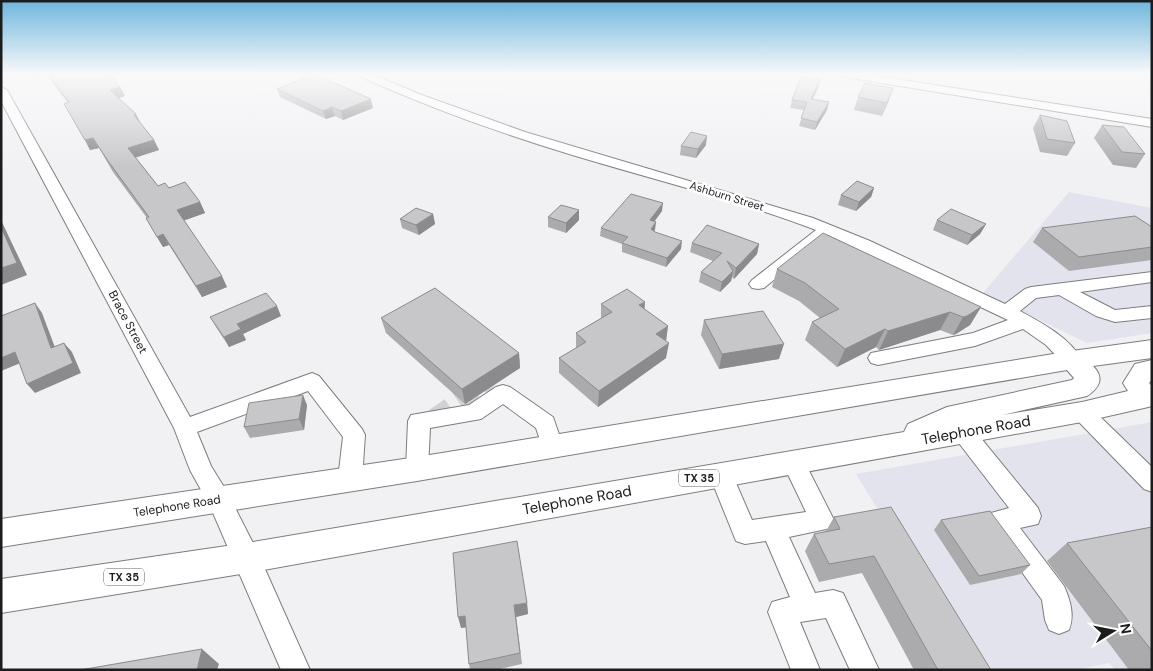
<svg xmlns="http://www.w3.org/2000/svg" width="1153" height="671" font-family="'DM Sans',sans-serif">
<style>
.built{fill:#e3e3ee}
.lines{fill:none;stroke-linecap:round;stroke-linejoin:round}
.minor-tunnel{stroke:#d1d1d4;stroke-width:20;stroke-dasharray:20 10;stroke-linecap:butt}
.minor-casing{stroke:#7d7d80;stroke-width:2}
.major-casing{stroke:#7d7d80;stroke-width:2}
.minor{fill:#fff;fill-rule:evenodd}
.major{fill:#fff;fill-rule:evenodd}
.wall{fill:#ababae}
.shaded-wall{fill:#8b8b8d}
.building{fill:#c7c7ca;stroke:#8b8b8d}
.labels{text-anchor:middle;stroke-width:5;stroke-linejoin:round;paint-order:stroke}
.far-street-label{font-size:11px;fill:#1c1c1d;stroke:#fff}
.shield{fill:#fff;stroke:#606061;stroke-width:1}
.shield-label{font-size:11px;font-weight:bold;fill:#1c1c1d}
.street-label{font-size:12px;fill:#1c1c1d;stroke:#fff}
.near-street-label{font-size:15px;fill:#1c1c1d;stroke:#fff}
</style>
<rect width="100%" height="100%" fill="#f1f1f4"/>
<path class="built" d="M1069,192L1152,208V333L1087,343L983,293Z
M1152,422V670H1115L1109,663L1076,670H977L856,474Z"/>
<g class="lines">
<path class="minor-tunnel" d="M434,419L488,381L494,386"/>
<defs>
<path id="minor" d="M358,74H372L419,94L525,132L813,218L870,241L1005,304L1025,289L1031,287L1152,272V282L1080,292L1115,310L1152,306V318L1115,322L1096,316L1059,295L1036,298L1020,311C1042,323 1069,337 1082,360L1079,365L1072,367L1065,365L1046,345L1023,329L975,346L878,365L871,363L868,358L871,353L973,333L1008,320L828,235L764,288L758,289L752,288L749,284L752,280L816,230C735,199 651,179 569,154C497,132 428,107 359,76Z
M840,74H864L1152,119V127L845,77Z
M1,87L7,90L190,417L312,373L319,376L362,429L365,435L362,479L358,486L350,489L342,486L338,479L343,437L308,391L197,432L211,466L227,492L256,549L310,670H281L210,506L190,470L174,428L1,101Z
M503,385L510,387L553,417L563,446L560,452L552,455L544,452L536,428L503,404L481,419L430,428L428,469L425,476L417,479L409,476L406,469L408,421L411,415L469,405L496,387Z
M1082,404L1089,406L1152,467V492L1144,489L1075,418L1071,412L1075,406Z
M963,423L971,426L1038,508L1041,516L1038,524L1020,528L1064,586C1070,600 1075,615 1069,630L1059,634L1049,630L1045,620L1042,600L991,529L988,521L991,513L1009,508L955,438L952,432L955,426Z
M793,453L801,455L834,520L831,528L789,537L815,593L833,590L843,593L879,670H850L826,618L800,622L820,670H791L768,612L772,602L790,597L766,541L745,544L736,541L709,474L713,467L721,464L729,467L752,520L806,512L782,462L785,455Z"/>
<path id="major" d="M1152,340V358L1093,366C1105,378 1099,388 1087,396L1002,415L1082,402L1128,391L1123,383L1135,364L1152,360V379L1149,383L1152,386V406L1144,408L1082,422L247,573L1,613V579L247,543L904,432L908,424L947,407L1072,380L1074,378L1067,370L417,481L1,547V519L417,457L1072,351Z"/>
</defs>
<use href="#minor" class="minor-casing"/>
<use href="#major" class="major-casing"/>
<use href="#minor" class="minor"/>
<use href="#major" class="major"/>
</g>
<path class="wall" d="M34,74H109L120,87L125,96L119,98L154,140L159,150L135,158L158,186L169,188L200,202L205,213L184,220L227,287L202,297L169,245L163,247L146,218H147L113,172L99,148L90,150L68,103L46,74L36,77Z
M820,80L818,88L812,100L829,102L827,110L815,130L799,126L804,110L790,108L792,100Z
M277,89L373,108L343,120L335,116L326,119L280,97Z
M858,97L889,100L882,116L854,110Z
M1040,115L1075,143L1067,156L1040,152L1033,128Z
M1102,125L1145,154L1136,168L1113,165L1094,138Z
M706,145L696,158L680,155L681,146Z
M874,188L871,197L856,211L838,205L841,195Z
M662,211L655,221L656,222L654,231L681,249L666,267L622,252V244L600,236L601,228Z
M433,214L435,224L419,235L402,228L400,219Z
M548,217L579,220L566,233L548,227Z
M937,220L986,224L980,234L967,245L933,230Z
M1152,227V260L1069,271L1033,242L1042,228Z
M692,243L759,244L757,254L734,279L732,277L731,281L720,292L699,282L701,272L713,261L690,252Z
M777,269L981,307L970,325L956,334L953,335L940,330L879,350L876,347L837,367L805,340L812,322L820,318L799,301L772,287Z
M645,302L644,309L668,326L666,341V358L598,407L559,373V358L576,348V333L601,318V304Z
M281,316L243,334L246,340L229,347L216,327L210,317Z
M381,318L519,353L520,368L465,404L386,333Z
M704,320L779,359L719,369L701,335Z
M307,405L304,430L250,438L244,427Z
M834,517L991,670H914L862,573L819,582L805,551L814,534L826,531Z
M941,520L1030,565L1021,574L970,585L934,530Z
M1152,527V670H1129L1047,561L1067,543Z
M527,603L528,614L516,617L522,664L495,670H470L469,664L466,627L461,628Z"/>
<path class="shaded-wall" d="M34,74H46L36,77Z
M820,80L818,88L809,107L811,99Z
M120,87L125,96L115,99L110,90Z
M893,88L889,100L882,116L887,103Z
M371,99L373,108L343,120L341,111Z
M829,102L827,110L815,130L817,122Z
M332,107L335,116L326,119L323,111Z
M136,114L141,124L134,115Z
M707,136L706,145L696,158L698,149Z
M93,138L99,148L90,150L85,140Z
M154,140L159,150L133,158L128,148Z
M874,188L871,197L856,211L859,202Z
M200,202L205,213L183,221L177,210Z
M663,203L662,211L649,228L650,220Z
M579,210V220L566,233V223Z
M433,214L435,224L419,235L416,225Z
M1,220L27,275L1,285Z
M656,222L655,230L650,237L651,229Z
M986,224L980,234L967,245L972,235Z
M163,234L169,245L163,247L157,237Z
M682,241L681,249L666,267L667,258Z
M759,244L757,254L734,279L736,268Z
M733,271L731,281L720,292L722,282Z
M222,276L227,287L202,297L196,286Z
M645,302L644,317L639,305Z
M35,303L42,313L59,358L51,348Z
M277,306L281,316L243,334L246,340L229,347L224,337L237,324Z
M981,307L970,325L956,334L953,335L963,317Z
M950,312L940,330L879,350L888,331Z
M668,326L666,341L654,349L656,334Z
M885,329L876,347L837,367L845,349Z
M64,343L72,352L81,373L35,393L27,384Z
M669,343L666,358L598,407L599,391Z
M784,344L779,359L719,369L722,354Z
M15,352L23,362L1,371V358Z
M519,353L520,368L465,404L462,389Z
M303,395L307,405L304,430L299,419Z
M527,603L528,614L516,617L522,664L514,605Z
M465,616L468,627L461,628L458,617Z
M202,649L219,664L217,670H197Z"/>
<path class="building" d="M47,74H109L120,87L110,90L136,114L134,115L154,140L128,148L158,186L165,183L169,188L185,182L200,202L177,210L222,276L196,286L163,234L157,237L146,218L149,217L108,161L93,138L85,140L64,104L69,102Z
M314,74L371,99L341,111L332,107L323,111L277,89Z
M801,77L820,80L811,99L829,102L817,122L801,118L807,102L792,100Z
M865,83L893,88L887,103L858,97Z
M1040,115L1067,121L1075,143L1047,139Z
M1102,125L1124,127L1145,154L1122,152Z
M691,132L707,136L698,149L681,146Z
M857,181L874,188L859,202L841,195Z
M631,194L663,203L650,220L656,222L651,229L655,232L682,241L667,258L622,243L628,237L601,228Z
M561,205L579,210L566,223L548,217Z
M416,208L433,214L416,225L400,219Z
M951,209L986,224L972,235L937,220Z
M1135,216L1152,227V247L1079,257L1042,228Z
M707,225L759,244L736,268L727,261L733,271L722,282L701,272L722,253L692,243Z
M1,227L17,263L1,268Z
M823,233L981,307L967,316L963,317L950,312L888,331L885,329L845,349L812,322L839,309L805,283L777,269Z
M435,288L519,353L462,389L381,318Z
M627,289L645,302L639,305L668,326L656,334L669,343L599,391L559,358L586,342L576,333L612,312L601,304Z
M266,293L277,306L237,324L241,329L224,337L210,317Z
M35,303L51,348L64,343L73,363L27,384L15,352L1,358V316Z
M763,311L784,344L722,354L704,320Z
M303,395L299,419L244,427L249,403Z
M891,507L991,670H938L874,556L829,564L814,534L840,529L834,517Z
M990,511L1030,565L979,576L941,520Z
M1152,527V651L1067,543Z
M517,541L527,603L514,605L520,653L469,664L465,616L458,617L453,553Z
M202,649L197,670H80Z"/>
<linearGradient id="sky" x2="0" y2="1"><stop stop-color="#6db6dd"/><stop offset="0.44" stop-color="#f9f9fa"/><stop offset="1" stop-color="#f9f9fa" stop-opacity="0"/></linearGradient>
<rect width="1153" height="168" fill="url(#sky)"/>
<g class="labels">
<g class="far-street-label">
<text transform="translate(727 196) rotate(17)" y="4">Ashburn Street</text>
</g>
<g class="shield">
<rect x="679" y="469.5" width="40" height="17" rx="4"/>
<rect x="104" y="568.5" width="40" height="17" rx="4"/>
</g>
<g class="shield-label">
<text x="699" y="482">TX 35</text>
<text x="124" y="581">TX 35</text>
</g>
<g class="street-label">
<text transform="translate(128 322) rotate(62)" y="4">Brace Street</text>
<text transform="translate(177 506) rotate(-9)" y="4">Telephone Road</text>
</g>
<g class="near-street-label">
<text transform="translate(976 430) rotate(-10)" y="5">Telephone Road</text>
<text transform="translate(577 500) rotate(-10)" y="5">Telephone Road</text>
</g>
</g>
<rect width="1153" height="671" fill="none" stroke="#1c1c1d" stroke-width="5"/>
<g transform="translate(1113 631) rotate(80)" stroke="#ffffff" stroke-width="4" paint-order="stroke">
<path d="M0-4L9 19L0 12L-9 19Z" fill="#1c1c1d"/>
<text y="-8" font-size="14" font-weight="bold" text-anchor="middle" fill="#1c1c1d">N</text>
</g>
</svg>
